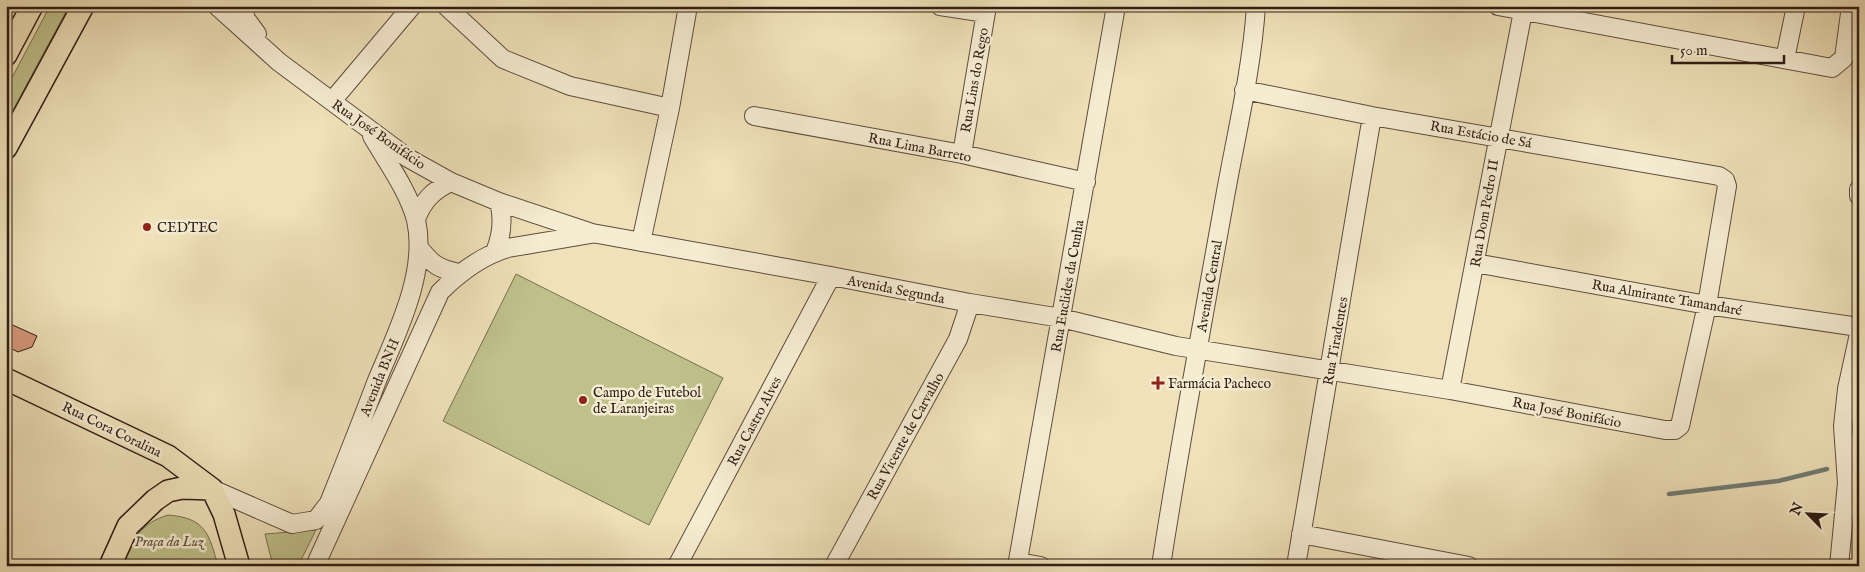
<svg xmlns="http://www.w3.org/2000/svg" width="1865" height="572" font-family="'IM FELL English',serif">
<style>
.green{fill:#bfc18b;stroke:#776f50}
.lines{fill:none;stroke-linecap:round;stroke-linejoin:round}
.stream{stroke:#717c77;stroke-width:4.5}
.building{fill:#d6977a;stroke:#2f1d15}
.minor-casing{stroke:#5f4e3e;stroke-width:20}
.major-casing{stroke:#2f1d15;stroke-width:24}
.minor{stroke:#f5ecd2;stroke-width:18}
.major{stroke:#efe1b9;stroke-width:21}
.poi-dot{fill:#8f2418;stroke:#f5ecd2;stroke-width:2}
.labels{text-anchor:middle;stroke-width:5;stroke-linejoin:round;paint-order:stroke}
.street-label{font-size:14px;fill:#2f1d15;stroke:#f5ecd2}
.poi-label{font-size:14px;fill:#2f1d15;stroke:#f5ecd2;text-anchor:start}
.park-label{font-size:14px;font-style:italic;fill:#5a4e38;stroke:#f5ecd2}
</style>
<rect width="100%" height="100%" fill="#efe1b9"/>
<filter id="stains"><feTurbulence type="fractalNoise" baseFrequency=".004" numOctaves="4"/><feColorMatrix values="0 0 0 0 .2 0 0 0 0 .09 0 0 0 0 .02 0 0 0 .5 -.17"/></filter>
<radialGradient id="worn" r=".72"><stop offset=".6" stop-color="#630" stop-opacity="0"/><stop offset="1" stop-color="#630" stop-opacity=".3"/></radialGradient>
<path class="green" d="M50,6H69L6,123V89Z
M516,274L723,378L649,525L443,421Z
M168,515C206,518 209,534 218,566H121C134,539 139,524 168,515Z
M316,530L298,566H273L265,534Z"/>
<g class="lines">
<path class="stream" d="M1855,464L1859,463
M1669,494L1778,481L1827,469"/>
</g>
<path class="building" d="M6,322L37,336L32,347L18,352L6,346Z"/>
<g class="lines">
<defs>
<path id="minor" d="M217,6L279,62L408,158L451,182L499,202L592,233L831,276L970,303L1061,318L1176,346L1450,390L1665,430H1675L1680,426L1707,305L1727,186L1725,180L1719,176L1372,116L1244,90
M242,6L246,19L257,34
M446,6L503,59L570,86L670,108
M940,6L986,13
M1498,6L1832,68L1844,58L1851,6
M1785,59L1796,6
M332,101L412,6
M754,116L962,154L1086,182
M962,154L987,6
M1859,189V196
M416,219C423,201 433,190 451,182
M641,242L670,108L688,6
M420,249C433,265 439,269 459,273
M495,252C502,235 504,220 499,202
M1475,263L1707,305L1859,327
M1450,390L1524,6
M212,489L292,524L316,520L329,503C345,463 361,423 376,383C396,334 428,273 416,220C408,190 387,162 372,136
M1301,534L1469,566
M1018,562L1041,566
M315,566L440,292C460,272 481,256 508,248L591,234
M677,566L831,276
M834,566L958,339L970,303
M1017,566L1116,6
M1161,566C1180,442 1203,320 1225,197C1236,135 1252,69 1256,6
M1296,566L1372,116
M1839,566L1847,483L1843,426L1847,389L1859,334"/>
<path id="major" d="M6,55L32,6
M6,148L83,6
M6,379L168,456L212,489
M212,489L224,514L239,566
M110,566L128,526L155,500L168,491L182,488L212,489"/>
</defs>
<use href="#minor" class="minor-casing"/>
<use href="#major" class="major-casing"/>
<use href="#minor" class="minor"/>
<use href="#major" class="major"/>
</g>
<g class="poi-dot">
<circle cx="147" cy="227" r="5"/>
<path d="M1155.5 375.5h5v5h5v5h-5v5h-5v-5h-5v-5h5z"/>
<circle cx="583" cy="400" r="5"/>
</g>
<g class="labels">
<g class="street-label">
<text transform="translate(974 80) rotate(-80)" y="5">Rua Lins do Rego</text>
<text transform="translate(379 134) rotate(35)" y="5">Rua José Bonifácio</text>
<text transform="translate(1481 134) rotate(10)" y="5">Rua Estácio de Sá</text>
<text transform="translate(920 147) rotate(11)" y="5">Rua Lima Barreto</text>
<text transform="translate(1484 213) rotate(-80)" y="5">Rua Dom Pedro II</text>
<text transform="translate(1067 286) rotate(-80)" y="5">Rua Euclides da Cunha</text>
<text transform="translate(1209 286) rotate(-80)" y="5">Avenida Central</text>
<text transform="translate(896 289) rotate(11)" y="5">Avenida Segunda</text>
<text transform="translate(1667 297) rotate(10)" y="5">Rua Almirante Tamandaré</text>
<text transform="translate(1335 341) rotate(-80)" y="5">Rua Tiradentes</text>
<text transform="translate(379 377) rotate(-68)" y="5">Avenida BNH</text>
<text transform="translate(1567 412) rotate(11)" y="5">Rua José Bonifácio</text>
<text transform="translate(754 421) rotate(-62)" y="5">Rua Castro Alves</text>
<text transform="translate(112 429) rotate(26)" y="5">Rua Cora Coralina</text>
<text transform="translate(905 436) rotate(-61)" y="5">Rua Vicente de Carvalho</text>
</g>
<g class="poi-label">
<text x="157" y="232">CEDTEC</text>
<text x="1168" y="388">Farmácia Pacheco</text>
<text x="593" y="397">Campo de Futebol<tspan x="593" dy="16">de Laranjeiras</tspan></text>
</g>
<g class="park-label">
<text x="169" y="546">Praça da Luz</text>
</g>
</g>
<rect width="1865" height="572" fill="none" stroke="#efe1b9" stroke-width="25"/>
<rect x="8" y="8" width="1850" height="557" fill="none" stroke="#2f1d15" stroke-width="2.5"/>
<rect x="12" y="12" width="1840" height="547" fill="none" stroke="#2f1d15"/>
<g transform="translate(1808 514) rotate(294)" stroke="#f5ecd2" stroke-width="4" paint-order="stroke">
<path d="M0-4L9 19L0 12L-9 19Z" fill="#2f1d15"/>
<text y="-8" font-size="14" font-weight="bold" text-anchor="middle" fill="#2f1d15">N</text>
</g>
<path d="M1672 55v8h112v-8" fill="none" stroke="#2f1d15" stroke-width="2.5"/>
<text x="1680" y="55" font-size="15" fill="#2f1d15" stroke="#f5ecd2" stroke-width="4" paint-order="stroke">50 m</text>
<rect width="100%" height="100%" filter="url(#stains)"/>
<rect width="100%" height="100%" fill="url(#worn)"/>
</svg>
